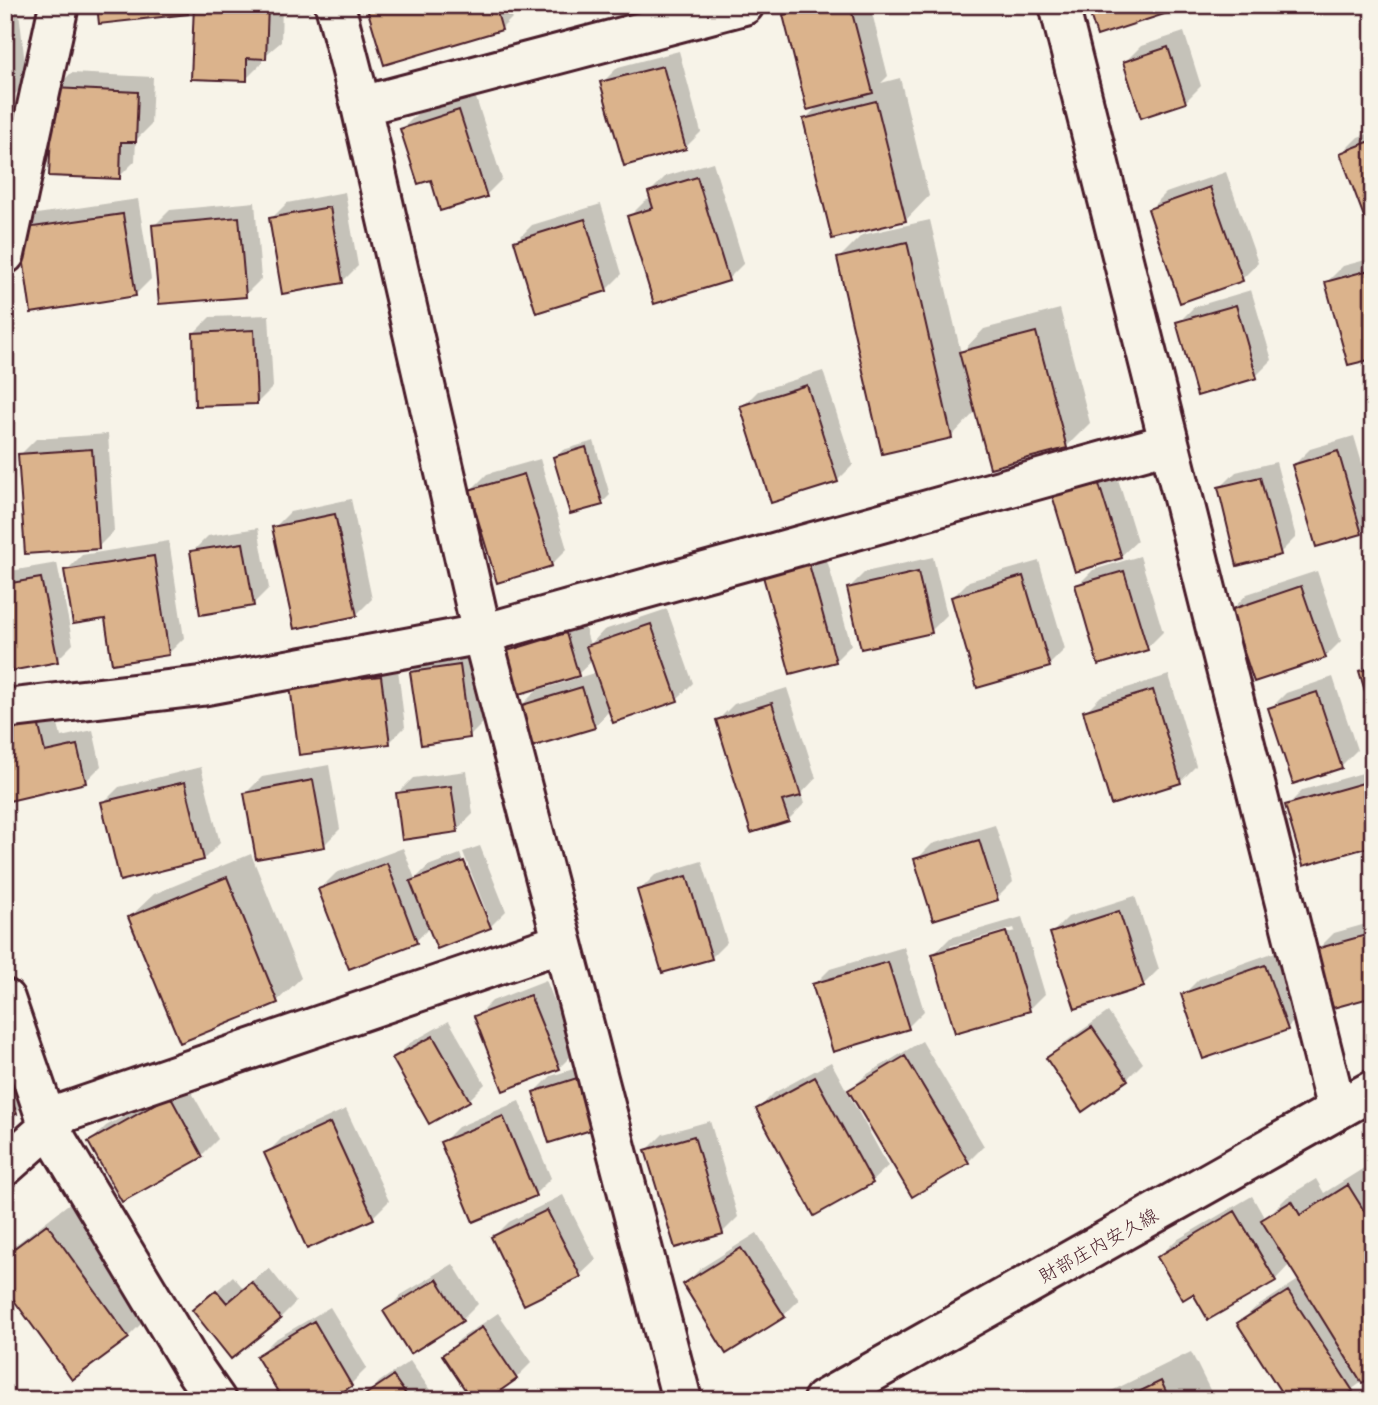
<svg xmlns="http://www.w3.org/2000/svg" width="1378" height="1405" font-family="Kalam,'Klee One',sans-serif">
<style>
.shadow{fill:#0003;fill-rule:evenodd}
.building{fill:#dbb38c;stroke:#4a1f2b;stroke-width:2}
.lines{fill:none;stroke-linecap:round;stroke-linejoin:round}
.minor-casing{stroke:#4a1f2b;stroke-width:44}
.major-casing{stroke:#4a1f2b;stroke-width:44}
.minor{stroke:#f7f3e8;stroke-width:38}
.major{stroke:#f7f3e8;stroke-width:38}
.labels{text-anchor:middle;stroke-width:5;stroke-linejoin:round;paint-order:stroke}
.street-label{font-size:19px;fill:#4a1f2b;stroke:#f7f3e8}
</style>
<rect width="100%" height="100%" fill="#f7f3e8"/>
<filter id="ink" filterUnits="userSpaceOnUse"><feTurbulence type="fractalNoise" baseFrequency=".0143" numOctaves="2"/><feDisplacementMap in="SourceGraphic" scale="14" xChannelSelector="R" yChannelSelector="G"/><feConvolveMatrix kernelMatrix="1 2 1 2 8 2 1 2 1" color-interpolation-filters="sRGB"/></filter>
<g filter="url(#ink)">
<path class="shadow" d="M195,5H282L281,42L262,58V63L246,79Z
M368,5H532L522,8L501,29Z
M794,5H870L888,76L881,83L900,78L929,196L906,220L805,119L819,105L785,15Z
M19,11L27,82L11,98L5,99V13Z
M1184,32L1201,86L1185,102L1125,62L1141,46Z
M679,51L701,132L685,148L602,83L618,67Z
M71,73L153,77L151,125L136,140L135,161L119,177L55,89Z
M475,95L502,179L486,195L441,209L432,178L402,129L418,113Z
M1373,132V236L1342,153L1358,137Z
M713,162L744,263L728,279L629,217L645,201L652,198L650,192L666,176Z
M1226,172L1258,263L1242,279L1150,209L1166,193Z
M345,192L358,266L342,282L271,219L287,203Z
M138,199L151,279L135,295L21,230L37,214Z
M255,202L261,279L245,295L154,226L170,210Z
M601,204L622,274L606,290L516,241L532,225Z
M930,220L961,353L984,329L1060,309L1090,423L1067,446L991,466L976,411L951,437L839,258L862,235Z
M1373,258V357L1327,282L1343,266Z
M1251,290L1272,360L1256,376L1178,323L1194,307Z
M269,315L273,387L257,403L194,333L210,317Z
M823,371L853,465L837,481L742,407L758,391Z
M108,434L114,531L98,547L20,455L36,439Z
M1354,436L1373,501V521L1361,532L1294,465L1310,449Z
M594,441L610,495L602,503L555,458L563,450Z
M540,459L567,549L551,565L471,490L487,474Z
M1276,462L1296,537L1280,553L1220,488L1236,472Z
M1114,466L1137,541L1121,556L1054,496Z
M351,499L372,599L356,615L274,528L290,512Z
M258,528L269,588L253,604L192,552L208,536Z
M169,541L184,638L168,654L107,617L66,571L82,555Z
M822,542L851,645L835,661L763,570Z
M1140,556L1163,632L1147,648L1077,586L1093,570Z
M933,557L947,615L931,631L849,588L865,572Z
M1039,561L1065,649L1049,665L953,597L969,581Z
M57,563L73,644L57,660L5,670V572Z
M1317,571L1341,641L1325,657L1232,610L1247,594Z
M667,609L693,683L677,699L610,710L594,727L521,706L542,685L499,654L515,638L582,618L590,645L604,630ZM593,660L597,672L546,688L545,684L578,674Z
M475,649L485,721L469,737L412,672L428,656Z
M1373,660V712L1361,672Z
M397,661L405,727L389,743L292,687Z
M1169,675L1196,766L1180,782L1085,712L1101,696Z
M1333,677L1357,750L1341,766L1270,709L1286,693Z
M787,688L816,778L801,794L804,804L788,820L718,720L734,704Z
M54,707L61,737L93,730L101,766L85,782L5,800V718Z
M329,765L340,829L324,845L246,793L262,777Z
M201,767L220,843L204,859L103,803L119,787Z
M1373,770V844L1287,806L1303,790Z
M467,771L473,814L457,830L397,794L413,778Z
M995,825L1013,882L997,898L916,860L932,844Z
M480,846L506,911L490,927H430L416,941L320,889L336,873L403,848L415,879L428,866L460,854L486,921H490L463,852Z
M251,854L301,978L277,1001L181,1040L130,917L154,894Z
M702,861L727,942L711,958L639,891L655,875Z
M1135,896L1159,969L1143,985L1052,933L1068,917Z
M1022,917L1045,994L1029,1010L934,954L950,938ZM1014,928L1015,931L950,950V946Z
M1373,922V995L1318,949L1334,933Z
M904,947L924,1011L908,1027L814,985L830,969Z
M1281,950L1303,1012L1287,1028L1183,995L1199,979Z
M546,980L575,1052L559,1068L476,1017L492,1001Z
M5,997L39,1089L16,1113L5,1116Z
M1108,1012L1143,1063L1127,1079L1083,1109L1048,1059L1064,1043Z
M449,1021L485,1084L469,1100L394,1059L410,1043Z
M922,1041L984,1146L968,1162L850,1090L866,1075Z
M831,1062L888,1166L872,1181L814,1213L758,1109L774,1093Z
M593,1063L609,1111L535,1092L551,1076Z
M186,1082L218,1139L202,1155L122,1200L90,1142L106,1126Z
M519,1101L551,1178L535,1194L442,1143L458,1127Z
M346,1109L389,1201L373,1217L266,1154L282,1138Z
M710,1121L738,1217L722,1233L647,1150L663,1134Z
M1372,1163L1373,1374L1351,1390L1239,1323L1255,1308L1300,1279L1290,1264L1275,1280L1194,1292L1159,1257L1175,1241L1252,1196L1265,1219L1287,1197L1316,1179L1324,1193Z
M563,1195L596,1260L580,1275L493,1238L509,1222Z
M71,1202L152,1313L128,1337L72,1377L5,1285V1253Z
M757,1233L799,1300L783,1316L685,1284L701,1268Z
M453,1264L478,1304L462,1320L386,1311L401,1295Z
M269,1268L296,1302L280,1318L195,1310L233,1276L243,1288Z
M330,1307L367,1368L351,1384L325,1400L258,1356L274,1340Z
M498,1313L532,1362L516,1378L444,1355L460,1339Z
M1191,1352L1215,1400H1093Z
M410,1361L437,1400H364L379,1382Z"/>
<path class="building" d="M97,5H187L188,14L99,24Z
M194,5H268L266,59L247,58V81L191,79Z
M366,5H495L502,30L384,65Z
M821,5H850L873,93L807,110L783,15Z
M1087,5H1189V6L1097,36Z
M5,40L12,100L5,101Z
M1168,47L1186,103L1141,118L1123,62Z
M663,66L686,149L624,166L600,82Z
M53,88L138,92L136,142H121L120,179L49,176Z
M876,101L906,221L832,239L803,119Z
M459,110L487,197L440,211L431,180L418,184L400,129Z
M1373,140V238H1372L1340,153Z
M697,177L729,281L654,304L627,216L653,208L648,192Z
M1210,187L1243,281L1180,303L1148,209Z
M330,207L343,283L282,294L269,218Z
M123,214L136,296L31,313L19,229Z
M239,217L246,297L159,304L152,225Z
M585,219L607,291L536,313L514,241Z
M907,242L952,438L882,454L837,258Z
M1373,269V359L1348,365L1325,282Z
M1236,305L1257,378L1197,396L1176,322Z
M254,330L257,404L195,406L193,333Z
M1036,332L1067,448L990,468L959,352Z
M807,385L838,482L771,503L740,406Z
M586,447L603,505L570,514L553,457Z
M92,449L99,549L25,554L18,454Z
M1338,451L1362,534L1316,547L1292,465Z
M524,474L552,566L497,583L469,490Z
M1260,477L1281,555L1237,566L1218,487Z
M1098,481L1122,558L1075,572L1052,495Z
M335,514L357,616L294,629L272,527Z
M243,543L254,606L200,615L190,551Z
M154,556L169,655L112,664L105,619L73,624L64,570Z
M807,557L836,662L790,674L761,569Z
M1124,571L1148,650L1098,665L1075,585Z
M918,572L932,633L861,649L847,588Z
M1023,576L1050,667L977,688L951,597Z
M41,578L58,662L5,672V584Z
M1301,586L1326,658L1254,682L1230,610Z
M651,624L678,701L613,723L586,646Z
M566,633L579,676L510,697L497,654Z
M460,665L470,738L421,745L410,672Z
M1373,668V718L1359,671Z
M381,676L390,744L299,755L290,686Z
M582,687L595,728L531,747L519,706Z
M1153,690L1181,783L1111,805L1083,711Z
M1317,692L1342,768L1293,784L1268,708Z
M772,703L801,796L782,801L789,821L751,833L716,720Z
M38,722L45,752L77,745L86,783L5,802V729Z
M313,780L325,847L256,859L244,793Z
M185,782L204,860L120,881L101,802Z
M1363,783L1373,819V846L1303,866L1285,805Z
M451,786L458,832L402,840L396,793Z
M979,840L998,900L933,920L914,859Z
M464,861L491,928L437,949L410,881Z
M387,863L417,943L349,969L318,889Z
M687,876L712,959L662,973L637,890Z
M227,877L278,1003L180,1043L128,917Z
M1119,911L1144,987L1075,1009L1050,933Z
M1006,932L1030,1011L955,1033L932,954Z
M1373,933V997L1333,1008L1316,949Z
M888,962L909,1029L833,1052L812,984Z
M1265,965L1288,1030L1203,1059L1181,994Z
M530,995L560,1069L503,1091L474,1016Z
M1092,1027L1128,1080L1082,1112L1046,1058Z
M433,1036L470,1101L429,1124L392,1058Z
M905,1056L969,1163L912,1197L848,1090Z
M815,1077L873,1183L814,1216L756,1109Z
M577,1078L594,1129L549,1143L533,1092Z
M5,1083L17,1114L5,1118Z
M170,1096L203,1157L122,1202L88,1142Z
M503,1116L536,1196L473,1222L440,1142Z
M330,1123L374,1219L307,1249L264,1153Z
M694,1136L723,1234L675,1248L645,1150Z
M1348,1185L1373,1225V1376L1362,1383L1261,1220L1292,1201L1300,1215Z
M547,1210L581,1277L524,1305L491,1237Z
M1235,1211L1276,1281L1208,1320L1193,1294L1183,1300L1157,1257Z
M47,1224L129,1338L72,1380L5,1288V1255Z
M741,1248L785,1317L726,1354L683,1284Z
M437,1279L463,1321L410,1354L383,1311Z
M252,1282L281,1319L231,1359L192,1310L216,1290L227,1303Z
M1288,1291L1353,1391L1339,1400H1286L1237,1323Z
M314,1321L352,1386L329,1400H283L256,1356Z
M482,1327L517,1379L487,1400H472L442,1355Z
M393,1376L410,1400H362L360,1398Z
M1161,1381L1170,1400H1122Z"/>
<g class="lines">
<defs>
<path id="minor" d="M335,5L361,106L482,634L682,1400
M1059,5L1337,1110
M361,106L744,5
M5,254L59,5
M5,709L201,686L482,634L1169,443
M5,999L49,1127L193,1367L216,1400
M46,1119L561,943
M5,1166L49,1127"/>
<path id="major" d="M823,1400L1373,1090"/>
</defs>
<use href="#minor" class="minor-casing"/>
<use href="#major" class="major-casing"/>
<use href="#minor" class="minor"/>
<use href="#major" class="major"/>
</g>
</g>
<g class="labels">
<g class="street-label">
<text transform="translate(1098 1245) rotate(-29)" y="7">財部庄内安久線</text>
</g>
</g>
<rect width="1378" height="1405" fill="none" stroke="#f7f3e8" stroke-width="28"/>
<rect x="14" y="14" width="1350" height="1377" fill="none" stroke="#4a1f2b" stroke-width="2.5" filter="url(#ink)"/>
</svg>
